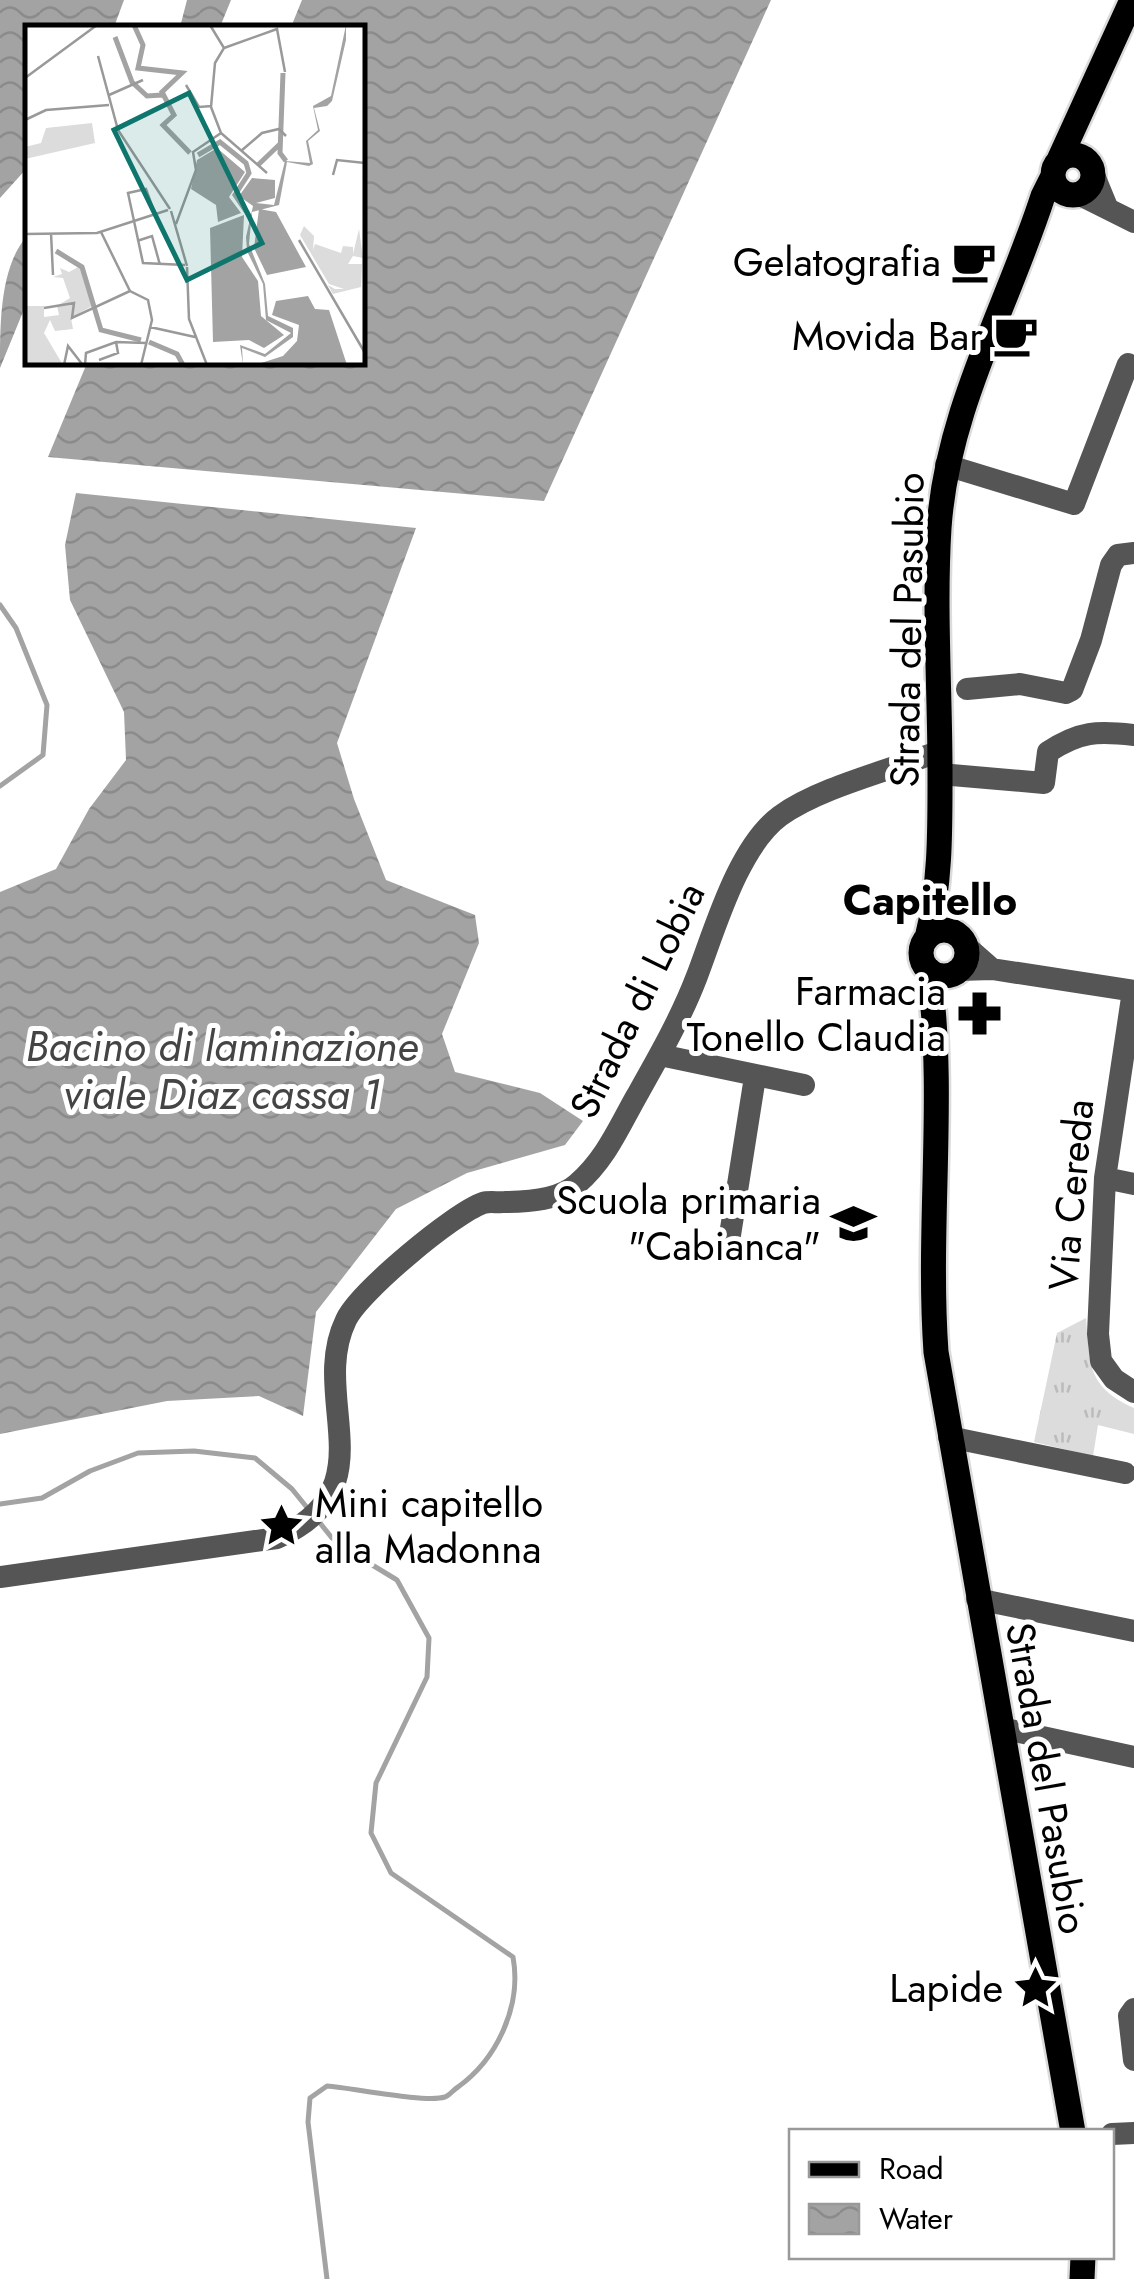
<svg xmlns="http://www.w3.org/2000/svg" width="1134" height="2279" font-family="Jost,sans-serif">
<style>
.park{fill:url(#park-tufts)}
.water{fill:url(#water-waves)}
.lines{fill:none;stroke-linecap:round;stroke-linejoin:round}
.stream{stroke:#a3a3a3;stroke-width:5}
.major-casing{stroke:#dbdbdb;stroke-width:30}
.minor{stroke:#555;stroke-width:22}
.major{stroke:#000;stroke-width:25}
.labels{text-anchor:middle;stroke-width:10;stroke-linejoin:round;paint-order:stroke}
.poi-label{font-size:40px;fill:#000;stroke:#fff;text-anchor:end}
.street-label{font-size:40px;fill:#000;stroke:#fff}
.neighbourhood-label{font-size:42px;font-weight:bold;fill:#000;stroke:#fff}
.water-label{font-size:42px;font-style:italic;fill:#444;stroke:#fff}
.inset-river{fill:none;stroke:#a3a3a3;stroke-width:5}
.inset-road{fill:none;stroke:#999;stroke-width:2.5}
.view{fill:#0f766e;fill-opacity:0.15;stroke:#0f766e;stroke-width:5}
.inset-edge{fill:none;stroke:#000;stroke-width:5}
</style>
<defs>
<pattern id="park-tufts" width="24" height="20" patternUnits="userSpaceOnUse" patternTransform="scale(2.5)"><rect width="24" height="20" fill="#dcdcdc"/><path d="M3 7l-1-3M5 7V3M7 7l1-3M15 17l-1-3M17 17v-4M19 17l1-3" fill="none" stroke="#bbb"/></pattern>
<pattern id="water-waves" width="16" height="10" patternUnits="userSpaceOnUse" patternTransform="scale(2.5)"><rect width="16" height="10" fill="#a3a3a3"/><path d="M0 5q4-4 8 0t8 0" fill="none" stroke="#8b8b8b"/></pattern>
</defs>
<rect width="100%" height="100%" fill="#fff"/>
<path class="park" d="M1086,1318C1090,1364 1087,1387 1134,1408V1434L1098,1425L1093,1456L1034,1442L1057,1333Z"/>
<path class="water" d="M0,0H124L114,27L28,28L27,168L0,198Z
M187,0H231L220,27H180Z
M302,0H771L544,501L48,457L87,363L362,362V28L291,27Z
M27,236V302L0,368C0,322 0,267 27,236Z
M76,493L416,528L337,743L354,799L386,880L475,915L479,943L442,1034L455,1072L540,1093L583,1121L565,1145L467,1173L396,1209L316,1312L303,1416L259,1396L167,1401L0,1434V892L56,869L89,809L126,760L124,712L70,600L65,545Z"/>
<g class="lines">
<path class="stream" d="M0,605L16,628L47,705L43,755L0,786
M0,1504L42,1498L90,1471L138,1453L194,1451L255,1458L292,1489L309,1510
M316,1518L336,1543L397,1580L429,1638L427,1677L376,1783L371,1833L391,1873L513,1957C522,2006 497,2059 458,2087C453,2090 450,2095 445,2097C425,2103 353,2088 327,2086L310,2098L308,2122L327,2279"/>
<defs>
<path id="major" d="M1053 175a20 20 0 1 1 40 0a20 20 0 1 1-40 0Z
M1059,160L1132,0
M921 953a23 23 0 1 1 46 0a23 23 0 1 1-46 0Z
M927,938C941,883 940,827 940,771C940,691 934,609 939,528C947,410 1007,307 1043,196L1053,176
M929,970C946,1096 927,1225 936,1352L1073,2132
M1082,2279L1083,2256"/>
</defs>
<use href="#major" class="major-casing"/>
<path class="minor" d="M1093,173L1107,207
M1078,194L1134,222
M946,465L1074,504L1128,364
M967,689L1020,684L1066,693L1072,690L1091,640L1111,565L1118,555L1134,553
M940,774L1044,783L1048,752C1080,731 1097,731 1134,735
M967,947L992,969
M959,970L992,969L1134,991
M1133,991L1105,1178L1098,1334L1101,1361L1114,1379L1134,1392
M660,1055L804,1085
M1105,1178L1134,1184
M730,1235L755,1077
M949,1437L1125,1473
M0,1577L277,1538C390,1488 308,1398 346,1320C359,1292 454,1213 483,1203C489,1201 499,1203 505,1202C529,1202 559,1200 577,1184C605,1160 618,1129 636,1097C658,1058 681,1018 697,976C715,929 738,847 780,816C820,787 892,770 940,751
M977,1599L1134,1631
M1001,1728L1134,1757
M1134,2009L1129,2016L1134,2060
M1112,2134L1134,2133"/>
<use href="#major" class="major"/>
</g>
<defs>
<symbol id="cafe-bare" viewBox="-9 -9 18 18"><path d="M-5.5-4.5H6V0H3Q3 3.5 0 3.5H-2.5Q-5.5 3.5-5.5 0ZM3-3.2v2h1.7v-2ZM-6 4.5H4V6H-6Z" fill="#000" stroke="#fff" stroke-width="2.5" paint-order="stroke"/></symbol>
<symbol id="pharmacy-bare" viewBox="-9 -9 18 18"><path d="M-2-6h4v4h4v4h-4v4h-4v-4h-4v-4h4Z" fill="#000" stroke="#fff" stroke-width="2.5" paint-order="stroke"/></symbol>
<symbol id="school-bare" viewBox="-9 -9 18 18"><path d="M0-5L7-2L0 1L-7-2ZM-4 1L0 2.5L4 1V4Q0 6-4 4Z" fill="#000" stroke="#fff" stroke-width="2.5" paint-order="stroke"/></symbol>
<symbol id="sight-bare" viewBox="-9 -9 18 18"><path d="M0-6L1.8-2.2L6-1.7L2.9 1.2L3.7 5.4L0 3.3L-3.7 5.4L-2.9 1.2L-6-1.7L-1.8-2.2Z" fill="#000" stroke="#fff" stroke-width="2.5" paint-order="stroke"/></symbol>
</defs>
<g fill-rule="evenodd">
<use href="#cafe-bare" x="942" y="230" width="63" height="63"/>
<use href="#cafe-bare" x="984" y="304" width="63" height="63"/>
<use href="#pharmacy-bare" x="948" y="982" width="63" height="63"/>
<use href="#school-bare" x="822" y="1192" width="63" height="63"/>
<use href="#sight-bare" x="250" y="1494" width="63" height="63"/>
<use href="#sight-bare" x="1004" y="1956" width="63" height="63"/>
</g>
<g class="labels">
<g class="poi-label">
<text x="941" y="276">Gelatografia</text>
<text x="983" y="350">Movida Bar</text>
<text x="946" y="1005">Farmacia<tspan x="946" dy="46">Tonello Claudia</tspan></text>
<text x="821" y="1214">Scuola primaria<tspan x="821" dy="46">"Cabianca"</tspan></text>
<text x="315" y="1517" text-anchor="start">Mini capitello<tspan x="315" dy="46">alla Madonna</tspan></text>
<text x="1003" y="2002">Lapide</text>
</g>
<g class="street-label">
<text transform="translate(907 630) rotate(-89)" y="14">Strada del Pasubio</text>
<text transform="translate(637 1000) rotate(-64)" y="14">Strada di Lobia</text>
<text transform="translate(1071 1195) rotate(-85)" y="14">Via Cereda</text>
<text transform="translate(1047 1778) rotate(80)" y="14">Strada del Pasubio</text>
</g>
<g class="neighbourhood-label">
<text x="930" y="915">Capitello</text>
</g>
<g class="water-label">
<text x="222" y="1061">Bacino di laminazione<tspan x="222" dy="48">viale Diaz cassa 1</tspan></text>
</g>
</g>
<g transform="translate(25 25)">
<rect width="340" height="340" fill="#fff"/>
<path d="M279,201L289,211L288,225L290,219L316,228L318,221L328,222V229L334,204L338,233L328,231L323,239H337L336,262L308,269L303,260L310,264H319L304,259L275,210ZM57,240L67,281L46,293L48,304L30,306L25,295L19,308L38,340H0V281H19V292L34,290L32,281L45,273L38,253L28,252L37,249L35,243L44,247Z" fill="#dcdcdc"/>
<path d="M67,98L70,118L0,134V122L16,118L21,103Z" fill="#dcdcdc"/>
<path d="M321,0V15L307,76L302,81L289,83L295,106L283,116L288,139L284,141L262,137L254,180L227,187L224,219L240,259L243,291L268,303V312L240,332L217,323L218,340L215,320L240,329L266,308L241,295L238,259L222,226L221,212L228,181L214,171L227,153L250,155V173L231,178L249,180L260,136L285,138L281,116L293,105L288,81L306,71ZM192,123L220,147L204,172L216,188L193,197L191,180L166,164L172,135ZM234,184L251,187L281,242L242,250L229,223ZM219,190L217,232L233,256L236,291L259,310L239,323L224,315L188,317L185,203ZM283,271L290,284L304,285L322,340H230L258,331L272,316L274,300L247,290L251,276Z" fill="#a3a3a3"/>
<path class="inset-river" d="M109,0L118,20L113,43L157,48L137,67L149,90L138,100L165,128M90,12L107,57L122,71L137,70M258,48L255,128L261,136M173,130L195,117L221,138L224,148L210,170L225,192M233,140L256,118M31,226L57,242L76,305L116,315M124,317L152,329L158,340"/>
<path class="inset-road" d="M199,23L252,4L260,47M73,31L93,105L145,184M0,53L72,0M161,60L174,82L187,81M84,70L118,55M0,95L21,85L84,80M196,108L242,148M216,126L237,108L254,104L261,111M308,150L312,135L340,138M146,186L162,241M130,189L121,164L103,168L118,238L160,240M151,199L171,145L168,127L196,108L186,82L190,38L199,23L185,0M76,207L105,266L123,275L127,295L116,340M26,208L28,250M0,209L72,208L143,185M274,215L340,328M112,216L127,211L135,240M162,242L164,294L182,340M19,283L49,278L47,293L105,266M125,302L170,312M74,335L93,328L91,317M39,340L43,321L57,339M60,340L61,328L91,317L121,318"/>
<path class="view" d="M164,68L237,218L162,255L89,105Z"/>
<rect width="340" height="340" class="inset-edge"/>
</g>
<rect x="789" y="2129" width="325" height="130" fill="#ffffff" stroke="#999999" stroke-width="2.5"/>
<rect x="809" y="2162" width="50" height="15" fill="#000000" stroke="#999999" stroke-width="2.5"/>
<text x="879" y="2179" font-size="30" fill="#000000">Road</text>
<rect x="809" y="2204" width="50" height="30" fill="url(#water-waves)" stroke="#999999" stroke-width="2.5"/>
<text x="879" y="2229" font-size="30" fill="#000000">Water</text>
</svg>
